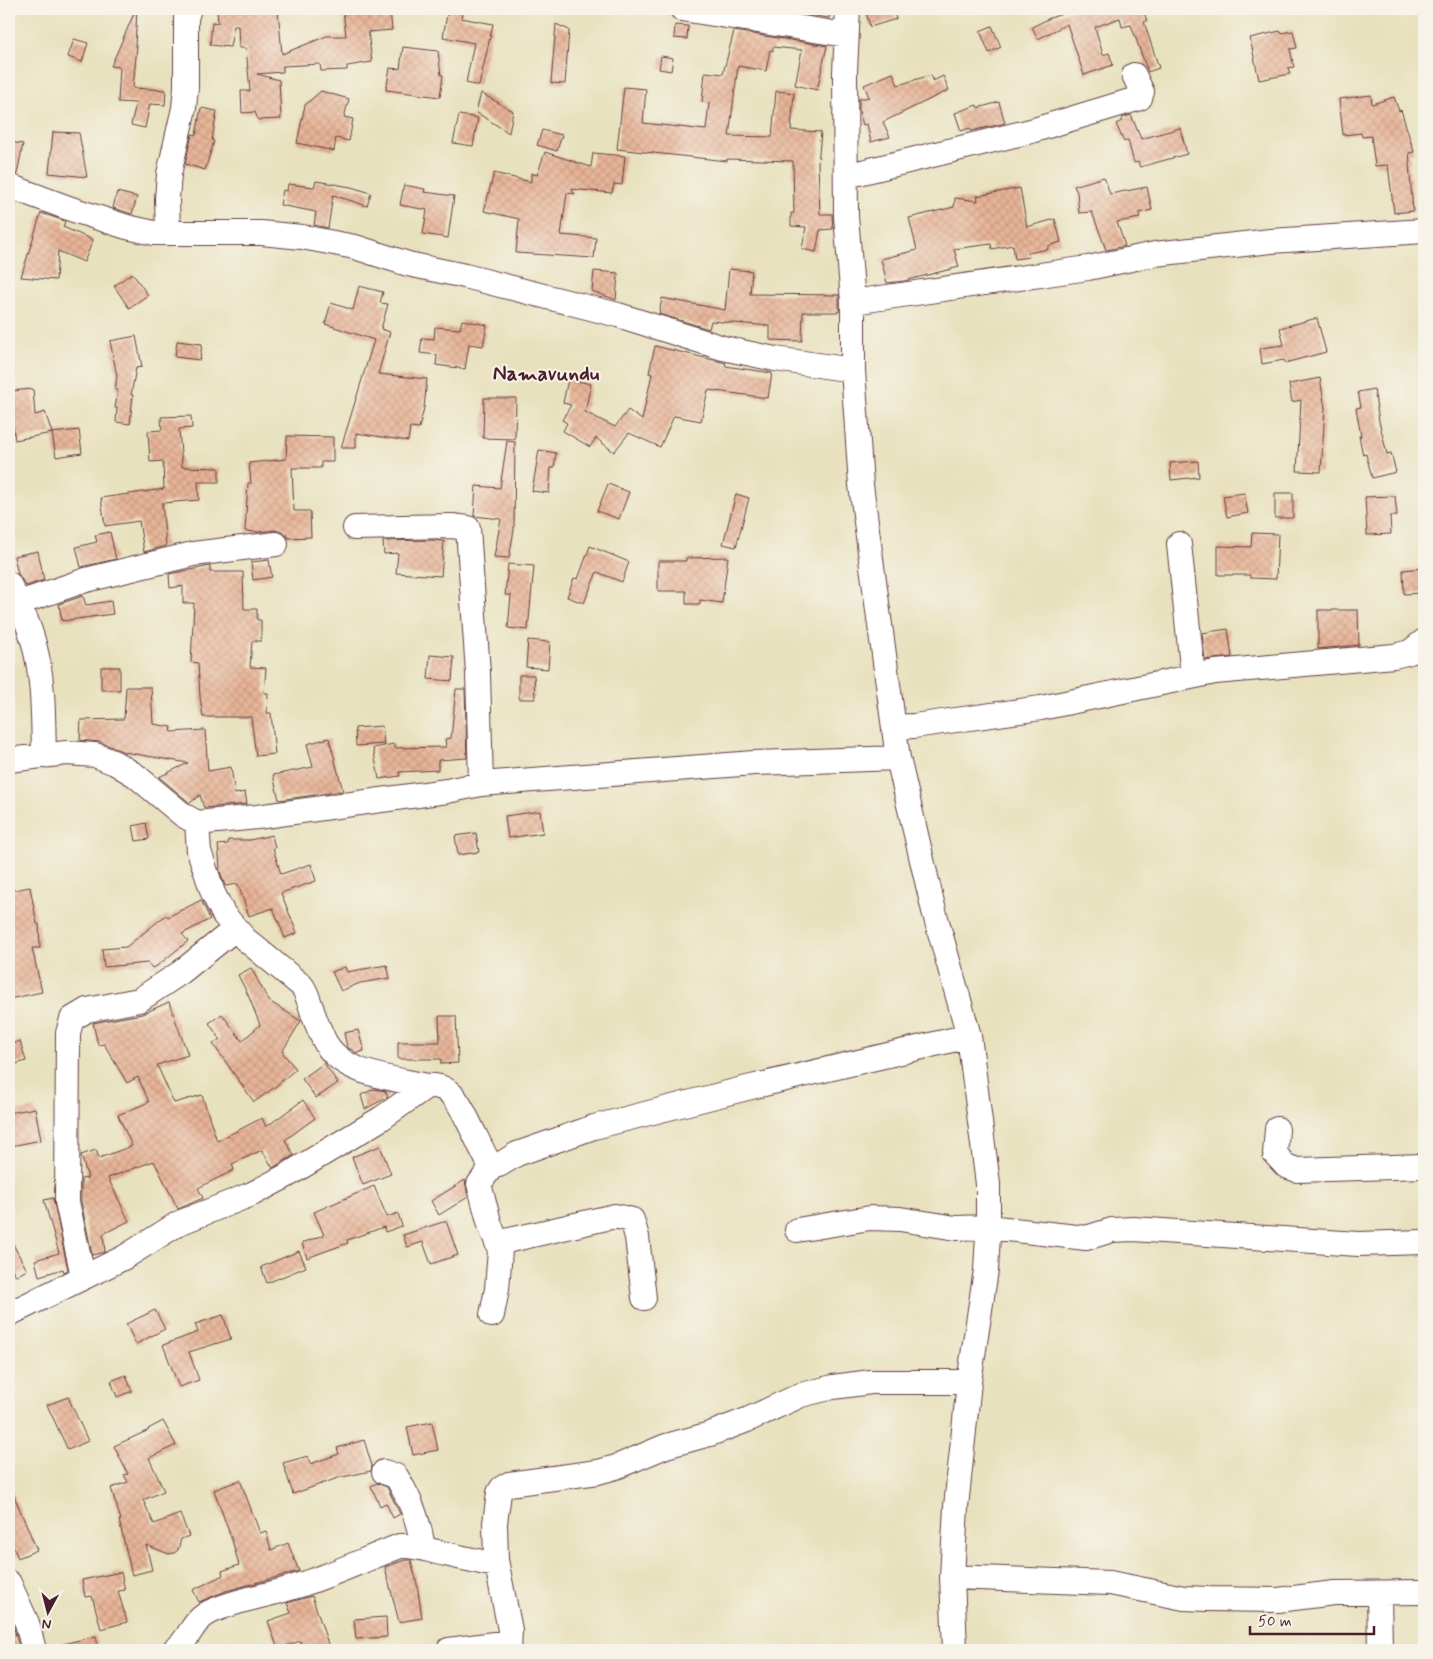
<svg xmlns="http://www.w3.org/2000/svg" width="1433" height="1659" font-family="Mynerve,sans-serif">
<style>
.building{fill:url(#building-cross-hatch)}
.lines{fill:none;stroke-linecap:round;stroke-linejoin:round}
.minor-casing{stroke:#623c41;stroke-width:26}
.minor{stroke:#fff;stroke-width:24}
.labels{text-anchor:middle;stroke-width:4;stroke-linejoin:round;paint-order:stroke}
.quarter-label{font-size:21px;font-weight:bold;fill:#4a1f2b;stroke:#f7f3e8}
</style>
<defs>
<pattern id="building-cross-hatch" width="8" height="8" patternUnits="userSpaceOnUse" patternTransform="scale(1.25)"><rect width="8" height="8" fill="#e7b497"/><path d="M0 0l8 8M0 8l8-8" fill="none" stroke="#c89a82"/></pattern>
</defs>
<rect width="100%" height="100%" fill="#f7f3e8"/>
<filter id="ink" filterUnits="userSpaceOnUse"><feTurbulence type="fractalNoise" baseFrequency=".02" numOctaves="2"/><feDisplacementMap in="SourceGraphic" scale="10" xChannelSelector="R" yChannelSelector="G"/><feConvolveMatrix kernelMatrix="1 2 1 2 8 2 1 2 1" color-interpolation-filters="sRGB"/></filter>
<filter id="wash" filterUnits="userSpaceOnUse"><feTurbulence type="fractalNoise" baseFrequency=".0096" numOctaves="4" result="noise"/><feDisplacementMap in="SourceGraphic" scale="20" xChannelSelector="R" yChannelSelector="G"/><feGaussianBlur stdDeviation="1.12" result="paint"/><feColorMatrix in="noise" values="0 0 0 0 0 0 0 0 0 0 0 0 0 0 0 0 0 1.4 0 .05"/><feComposite in="paint" operator="in"/></filter>
<g filter="url(#wash)">
<rect width="100%" height="100%" fill="#e8e1be"/>
<g id="blocks">
<path class="building" d="M136,9L137,10L135,46H137L133,88L166,90L165,105L150,104L145,128L131,125L136,103L118,102L120,67L111,66Z
M217,9H278L282,54L327,36H346L343,10L390,9L392,30L368,32L372,62L347,66V70L321,71L320,64L283,66V72L257,74L279,80L281,119L258,120L255,112L242,113L241,91H250L246,48H239L238,26H234L230,47L210,45L212,22L218,23Z
M448,9H463L461,18L493,24L479,86L466,83L474,43L443,37Z
M781,9H830L829,18L781,11Z
M865,9H893L896,19L870,27Z
M1077,9H1143L1147,21L1144,22L1159,68L1148,72L1131,25L1122,27L1120,18L1095,27L1103,55L1109,53L1113,65L1084,75L1067,24L1038,39L1032,27L1050,18Z
M556,24L569,30L565,84L551,83Z
M675,25L688,26L687,39L674,38Z
M992,26L1001,47L989,53L980,31Z
M734,31L827,46L817,90L795,85L802,50L773,47V51L770,50L766,71L738,66L729,136L772,137L776,91L794,93L791,130L821,132L818,164L820,214H832L833,229L820,230L816,252L802,249L806,227L791,226V213H794L793,161L727,159V161L617,149L624,87L646,89L643,123L706,130L709,103L702,102L705,72L723,74Z
M1280,31L1281,33L1293,31L1297,48L1290,49L1294,67L1288,68L1290,74L1259,80L1250,38Z
M74,39L88,43L82,62L68,57Z
M403,47L438,51L441,75H443L440,97L386,90L390,68L400,69Z
M661,56L673,58L671,71L659,69Z
M893,73L898,85L931,75L933,81L943,76L949,90L883,122L890,137L871,142L867,124L863,125L859,111V99L869,97L864,85Z
M321,91L349,99L344,117L353,119L349,141L336,138L334,151L297,143L305,105Z
M481,93L513,111L509,133L476,112Z
M1371,95L1372,104L1394,97L1399,111L1401,110L1414,152L1409,153L1410,162L1409,163L1413,211L1394,213L1388,165L1375,166L1371,136L1362,137L1361,133L1343,135L1339,99Z
M999,102L1005,123L971,131L970,128L961,131L955,113L977,105L978,108Z
M201,108L217,111L212,140L214,141L205,170L185,164L192,134L196,135Z
M459,115L478,118L473,146L453,143Z
M1131,115L1141,139L1180,128L1187,154L1140,167L1138,162L1134,163L1128,140L1124,142L1116,124L1122,121V118Z
M542,130L562,135L557,151L537,145Z
M53,132L79,133L87,177L49,173Z
M9,142L23,144L17,174L9,173Z
M545,152L591,167L593,153L625,156L622,185L614,184L612,193L571,189L575,194L567,193L561,235L596,238L594,258L516,253L519,219L484,211L494,173L531,182V173L537,175Z
M1104,177L1110,194L1147,187L1152,210L1139,213L1140,218L1117,222L1125,246L1106,250L1092,212L1079,213L1077,192L1074,186Z
M316,181L351,187L371,193L367,206L333,195L328,228L314,225L316,212L280,205L283,190L287,191L288,184L314,187Z
M404,185L425,189L424,192L454,196L448,238L423,234L427,210L400,205Z
M1020,188L1027,227L1055,219L1061,242L1048,246V249L1028,253L1029,257L1015,259L1013,245L992,249L991,244L954,249L959,267L904,281L887,283L881,259L917,250L909,218L954,207L955,198L978,201L977,196Z
M117,192L137,197L132,214L113,208Z
M41,213L65,221L63,227L93,240L84,262L58,251L56,280L21,277Z
M729,269L752,271L750,294L839,295V312H803L802,341L770,340V326L711,321L709,329L659,314L662,298L725,310Z
M594,271L618,273L616,300L592,291Z
M132,273L148,295L129,308L114,286Z
M359,286L383,292L380,303L388,304L381,329L390,332L378,374L427,379L424,408L419,428L410,427L408,441L356,433V448H341L374,340L325,324L331,303L353,310Z
M1317,318L1326,352L1285,363L1284,360L1262,364L1260,348L1284,345L1280,328Z
M462,320L487,325L483,346L469,344L465,369L436,365L437,355L420,353L422,338L434,339L435,327L460,329Z
M136,336L142,367L136,368L131,395H133L130,424L116,422L117,408H115L118,390H115L117,376L110,341Z
M177,341L202,344L200,360L175,357Z
M655,346L726,363L725,366L772,373L768,398L708,390L701,421L674,416L660,447L629,433L614,452L596,438L590,447L563,431L567,423L562,420L571,405L563,403L568,379L591,384L585,412L615,427L628,410L642,420L652,374L649,373Z
M1320,378L1325,408L1321,472L1297,471L1301,400L1292,402L1289,384Z
M33,389L35,415L45,412L52,433L15,440L9,402V391Z
M1374,389L1379,421L1387,454L1391,453L1396,472L1372,478L1366,454L1363,455L1359,436H1361L1356,408L1361,407L1358,392Z
M484,398H516L515,439L483,438Z
M191,416L192,428L179,429L182,467L219,468V482H198L199,500L162,503L166,546L144,552L139,521L105,526L101,498L164,489L163,461L150,462L148,431L162,430L161,417Z
M79,430L82,453L56,457L52,433Z
M287,436L333,437V462H321V468H292L294,511H310L311,537L288,538L286,534L275,530L258,532L245,531L248,483H251L249,463L286,459Z
M507,441L515,442L514,530L509,558L494,557L501,519L474,516L476,486L500,488Z
M539,450L556,453L554,468H551L549,493L532,491Z
M1198,461L1199,477L1171,480L1170,463Z
M608,484L629,492L619,519L597,511Z
M1244,493L1248,513L1227,517L1223,496Z
M1275,493H1293V518H1275Z
M736,494L749,498L736,547L723,544Z
M1395,496L1397,516H1390L1391,534L1367,535L1365,497Z
M110,532L116,559L81,567L76,547L97,542L95,535Z
M1252,533L1278,534L1276,579L1250,578V575H1218V546L1251,547Z
M430,540L444,541L441,576L396,573L398,553L384,554L383,541Z
M590,546L629,562L622,582L597,572L584,603L567,597L574,578L578,579Z
M38,551L44,580L26,586L18,574L14,556Z
M728,557L722,603L700,600V604H686V591H658V561H686V558Z
M269,560L272,577L253,580L251,562Z
M508,564L534,566L528,630L508,628L511,595H505Z
M210,566V572H243L244,609H257V620H261V641H252L250,667L266,668L264,693H268L267,713H271L275,754L256,756L251,717H203L200,697L198,663L191,662L194,603H183V586L170,588L169,574Z
M1424,568V593L1404,594L1403,570Z
M83,596L86,605L111,601L113,614L62,621L59,604Z
M1318,610H1358L1359,645L1318,649Z
M1228,629L1232,657L1205,660L1202,633Z
M528,640L550,642L548,669L526,667Z
M430,655L454,657L452,681L428,679Z
M101,667H120V690H101Z
M519,675H534L535,699H519Z
M126,687H151L153,724L172,727L171,732L205,730L208,771L231,767L235,794L245,792L247,804L204,808L200,795L190,803L159,777L188,763L124,752L100,742L80,740L81,720L124,719Z
M456,689H465L467,758L438,760V770L399,772L400,776L379,779L373,748L394,744L395,748L446,747L445,739L451,738Z
M382,726L384,744L356,746L355,728Z
M329,738L343,791L279,800L273,775L313,767L307,744Z
M540,811L543,833L508,838L505,816Z
M146,823L149,839L136,841L133,826Z
M476,833L479,852L458,855L455,836Z
M272,835L275,848H273L281,874L311,864L316,881L281,893L297,933L285,938L273,908L249,916L238,884L225,886L219,868H220L218,845L228,844V840H250Z
M30,887L37,924H39L40,948H32L42,992L9,999V891Z
M201,900L210,919L182,934L188,941L157,966L152,968L148,963L104,967L102,949L126,947L166,915L168,917Z
M387,965L390,978L360,983L341,991L332,972L345,967L347,972Z
M251,968L269,1001L301,1021L282,1052L296,1069L275,1087L254,1102L213,1044L220,1039L209,1023L222,1014L242,1041L260,1025L249,997L238,975Z
M169,1002L188,1055L157,1065L174,1103L202,1095L217,1141L262,1118L266,1127L303,1100L315,1118L285,1140L294,1155L273,1168L262,1150L232,1164L234,1170L198,1188L203,1198L178,1209L154,1161L108,1178L129,1221L103,1234L105,1252L92,1255L81,1201V1179L88,1178L81,1155L96,1150L99,1158L132,1146L118,1115L149,1102L138,1077L127,1083L104,1044L98,1045L93,1023L142,1014Z
M439,1016H456L458,1063L441,1064V1059H398V1042H440Z
M358,1030L364,1051L357,1053L347,1047L344,1033Z
M20,1041L26,1061L9,1066V1045Z
M324,1063L338,1083L316,1098L302,1079Z
M374,1089L385,1091L388,1097L365,1109L361,1095Z
M35,1108L41,1140L11,1146L9,1130V1113Z
M380,1146L391,1174L363,1185L352,1157Z
M465,1180L468,1197L439,1215L431,1201Z
M374,1186L387,1217L398,1213L402,1226L385,1232L384,1227L347,1240L348,1243L307,1258L302,1243L324,1235L314,1212Z
M53,1198L68,1270L64,1272L63,1269L39,1276L35,1260L59,1253L44,1200Z
M446,1221L458,1255L431,1264L423,1242L407,1247L403,1235Z
M9,1237L27,1270L16,1276L9,1263Z
M299,1251L306,1267L267,1283L261,1267Z
M155,1310L165,1329L136,1344L126,1324Z
M223,1315L231,1339L189,1352L199,1380L179,1387L163,1345L198,1332L195,1324Z
M126,1375L132,1391L117,1397L111,1381Z
M68,1397L88,1441L68,1450L47,1405Z
M163,1421L176,1445L149,1458L164,1491L143,1500L154,1524L180,1514L189,1536L181,1539L178,1550L174,1553L169,1554L146,1545L152,1570L132,1575L119,1520H121L111,1488L128,1482L124,1475L128,1474L114,1446L149,1430L148,1429Z
M432,1422L438,1450L413,1455L407,1427Z
M364,1440L372,1466L371,1471L338,1478L293,1494L283,1463L308,1456L310,1464L339,1454L337,1448Z
M240,1480L260,1533L266,1531L271,1550L288,1543L299,1571L226,1591L199,1602L193,1590L223,1575L222,1571L239,1565L232,1540L214,1490Z
M377,1483L387,1487L400,1514L393,1518L386,1503L380,1506L371,1486Z
M9,1484L37,1550L18,1558L9,1537Z
M405,1560H411L417,1584L422,1618L399,1622L385,1567Z
M121,1572L125,1590L118,1591L127,1622L101,1629L92,1596L85,1597L82,1580Z
M312,1596L330,1650H303L300,1641L278,1649L268,1621L291,1613L287,1603Z
M9,1616L14,1628L19,1647L9,1650Z
M386,1617L387,1637L356,1639L354,1619Z
M96,1636L99,1650H60L59,1645Z"/>
</g>
</g>
<g filter="url(#ink)">
<use href="#blocks" fill-opacity="0" stroke="#623c41" stroke-width="1"/>
<g class="lines">
<defs>
<path id="minor" d="M682,9L846,35
M848,9L845,72L846,216L853,302V370L861,485L898,758L934,911L969,1036L988,1184V1235L986,1270L969,1382L956,1507L952,1577L955,1650
M846,176L1031,131L1140,98L1142,92L1134,75
M9,186L71,209L127,227L154,233H261L302,237L355,247L408,264L465,276L618,315L723,348L775,359L853,370
M168,233L167,199L169,174L184,108L186,87V18L189,9
M853,302L1088,268L1155,254L1271,241L1424,231
M355,528L452,526L468,528L478,673L481,784
M1179,544L1193,676
M9,584C19,603 29,624 34,644C44,680 43,719 44,755
M19,603L86,580L193,554L276,544
M894,727L914,726L1041,708L1215,672L1394,656L1410,652L1424,641
M9,760L66,753L95,755L115,763L135,775L183,815L197,823L257,817L447,791L481,784L754,763L898,758
M197,823L199,851L213,893L224,915L245,939L302,986C307,993 308,999 311,1007C314,1018 319,1029 324,1040C341,1075 393,1078 427,1086
M1277,1129L1275,1154L1286,1166L1297,1170L1424,1166
M797,1230L870,1218L900,1219L956,1228L988,1227L1086,1238L1112,1230L1133,1229L1358,1244L1424,1242
M497,1243L615,1216L632,1220L637,1237L644,1298
M83,1276L67,1202L68,1033L72,1019L87,1010L139,1000L180,973L235,929
M9,1314L125,1257L179,1223L252,1194L286,1176L382,1118L427,1086C453,1083 462,1109 472,1129C477,1139 482,1150 488,1161L493,1165H499L517,1154L594,1127L743,1089L969,1036
M492,1315L497,1289L500,1250L490,1225L479,1184L493,1165
M384,1472L396,1476C411,1501 418,1518 423,1547
M952,1577L1110,1583L1184,1598L1208,1599L1278,1600L1334,1593L1424,1592
M9,1583L27,1623L34,1650
M1379,1593L1380,1650
M174,1650C189,1642 190,1622 210,1612C237,1599 268,1596 297,1586C332,1575 366,1559 400,1546C417,1545 430,1551 446,1554C463,1558 480,1562 497,1565
M449,1650L509,1642
M509,1650L510,1630L496,1560L495,1523L499,1493L502,1488L509,1484L598,1472L616,1467L666,1446L710,1434L747,1420L801,1395L833,1387L871,1382H969"/>
</defs>
<use href="#minor" class="minor-casing"/>
<use href="#minor" class="minor"/>
</g>
</g>
<g class="labels">
<g class="quarter-label">
<text x="546" y="380">Namavundu</text>
</g>
</g>
<rect width="1433" height="1659" fill="none" stroke="#f7f3e8" stroke-width="30"/>
<g transform="translate(48 1612) rotate(187)" stroke="#f7f3e8" stroke-width="4" paint-order="stroke">
<path d="M0-4L9 19L0 12L-9 19Z" fill="#4a1f2b"/>
<text y="-8" font-size="14" font-weight="bold" text-anchor="middle" fill="#4a1f2b">N</text>
</g>
<path d="M1250 1626v8h124v-8" fill="none" stroke="#4a1f2b" stroke-width="2.5"/>
<text x="1258" y="1626" font-size="15" fill="#4a1f2b" stroke="#f7f3e8" stroke-width="4" paint-order="stroke">50 m</text>
</svg>
